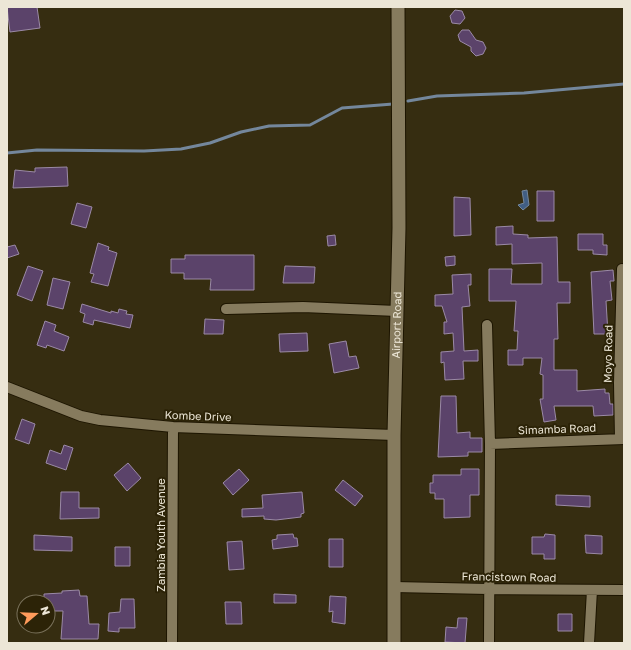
<svg xmlns="http://www.w3.org/2000/svg" width="631" height="650" font-family="'Golos Text',sans-serif">
<style>
.water{fill:#415e83;stroke:#74879c}
.lines{fill:none;stroke-linecap:round;stroke-linejoin:round}
.stream{stroke:#74879c;stroke-width:3}
.building{fill:#5b436a;stroke:#9b8aa6}
.minor-casing{stroke:#1d1500;stroke-width:12}
.tertiary-casing{stroke:#1d1500;stroke-width:15}
.minor{stroke:#867b5e;stroke-width:10}
.tertiary{stroke:#867b5e;stroke-width:13}
.labels{text-anchor:middle;stroke-width:4;stroke-linejoin:round;paint-order:stroke}
.street-label{font-size:11px;fill:#ece6d6;stroke:#2c2307}
</style>
<rect width="100%" height="100%" fill="#362d11"/>
<path class="water" d="M527,190L529,205L523,210L518,205L524,203L522,191Z"/>
<g class="lines">
<path class="stream" d="M408,101L437,96L524,93L624,84
M7,153L37,150L144,151L181,149L210,143L241,132L269,126L310,125L342,108L393,104"/>
</g>
<path class="building" d="M7,7H37L40,28L10,32Z
M455,10L462,11L465,18L460,24L452,23L450,16Z
M462,30H469L476,40L483,42L486,48L483,54L476,56L471,51V47L460,41L458,35Z
M67,167L68,186L13,188L15,170L35,172V168Z
M537,191H554V221H537Z
M454,197L470,198L471,235L454,236Z
M77,203L92,207L86,228L71,224Z
M513,226V234L528,235V238L557,237L558,282H570V303H557L558,339H554V370H577V391L605,389V393H609L610,404H613V415L594,416L593,406H554L556,420L544,422L540,399H543V375L540,374L542,358H523V365H508V350H517L518,331H514L516,301H489V269H512L511,284H542V263L512,264V244L496,245V227Z
M578,234H603V245H607V255L593,254V250H578Z
M335,235L336,245L328,246L327,236Z
M98,243L109,247L108,250L117,253L108,286L91,282L94,274L90,273Z
M15,245L19,254L7,258V247Z
M185,255H254V290H210L211,279H184V273H171V259H185Z
M455,256V265L446,266L445,257Z
M28,266L43,271L32,301L17,295Z
M285,266L315,267L314,283H283Z
M613,270L614,281H610L612,300L606,301L608,334H594L591,272Z
M471,274V285H468L470,306L462,307L464,351L478,350V361H463L464,379L445,380L444,362L441,363V352L454,351L453,333L444,334V322H447L442,306H435V295L453,294L452,275Z
M53,278L70,282L63,309L47,305Z
M82,304L111,313V311L118,313L119,309L127,311L126,314L133,315L130,328L94,320L93,325L83,322L85,314L80,312Z
M205,319L224,320L223,334H204Z
M45,321L56,325L54,331L69,337L64,351L47,345L46,348L37,345Z
M307,333L308,351L280,352L279,334Z
M346,341L349,357L356,356L359,368L334,373L329,344Z
M441,396H456L457,433L470,432V438H482V452H468V456L438,457Z
M22,419L35,424L29,444L15,439Z
M64,445L73,448L66,470L46,463L50,450L61,454Z
M128,463L141,478L127,491L114,475Z
M239,469L249,480L233,495L223,483Z
M461,469H479V495H470V517L444,518V499H435V493H430V483H433V475H461Z
M343,480L363,496L355,506L335,490Z
M61,492H79V508H99V518L60,519Z
M302,492L304,513L301,514V517L276,520L264,519V516L242,517V509L263,508L262,495Z
M556,495L590,496V507L556,505Z
M293,534L294,538H297L298,546L273,549L272,540L277,539V535Z
M545,534L555,535V559H544V554H532V537H544Z
M34,535L72,537V551L34,550Z
M585,535L602,536V554L586,553Z
M329,539H343V567H329Z
M242,541L244,569L229,570L227,542Z
M115,547H130V566H115Z
M79,590L80,596H87L89,624H99L98,639H61L63,611H48V602H44V594L62,593V591Z
M274,594L296,595V603H274Z
M330,596L346,597L345,624L332,622L333,611L329,612Z
M121,599H134L135,628H119V632L108,631L109,613L120,612Z
M225,602H241L242,624H226Z
M558,614H572V631H558Z
M458,618H467L465,643L445,642L446,627L457,628Z"/>
<g class="lines">
<defs>
<path id="minor" d="M226,309L303,307L397,311
M487,325L490,444L489,643
M7,387L81,416L100,420L173,427L394,435
M620,439L619,383L622,269
M490,444L624,439
M394,587L488,589L624,590
M172,643L173,427
M589,643L592,590"/>
<g id="tertiary">
<path id="s1" d="M394,643V435L399,228L398,7"/>
</g>
</defs>
<use href="#minor" class="minor-casing"/>
<use href="#tertiary" class="tertiary-casing"/>
<use href="#minor" class="minor"/>
<use href="#tertiary" class="tertiary"/>
</g>
<g class="labels">
<g class="street-label">
<text dy="4" stroke="none"><textPath href="#s1" startOffset="318">Airport Road</textPath></text>
<text transform="translate(608 354) rotate(-89)" y="4">Moyo Road</text>
<text transform="translate(198 416) rotate(2)" y="4">Kombe Drive</text>
<text transform="translate(557 429) rotate(-2)" y="4">Simamba Road</text>
<text transform="translate(161 535) rotate(-90)" y="4">Zambia Youth Avenue</text>
<text transform="translate(509 577) rotate(1)" y="4">Francistown Road</text>
</g>
</g>
<rect width="631" height="650" fill="none" stroke="#ece6d6" stroke-width="16"/>
<g transform="translate(36 614) rotate(71)"><circle r="19" fill="#2c2307" stroke="#79715a"/>
<path d="M0-3L7 15L0 10L-7 15Z" fill="#ff9b5b"/>
<text y="-6" font-size="11" font-weight="bold" text-anchor="middle" fill="#ece6d6">N</text>
</g>
</svg>
